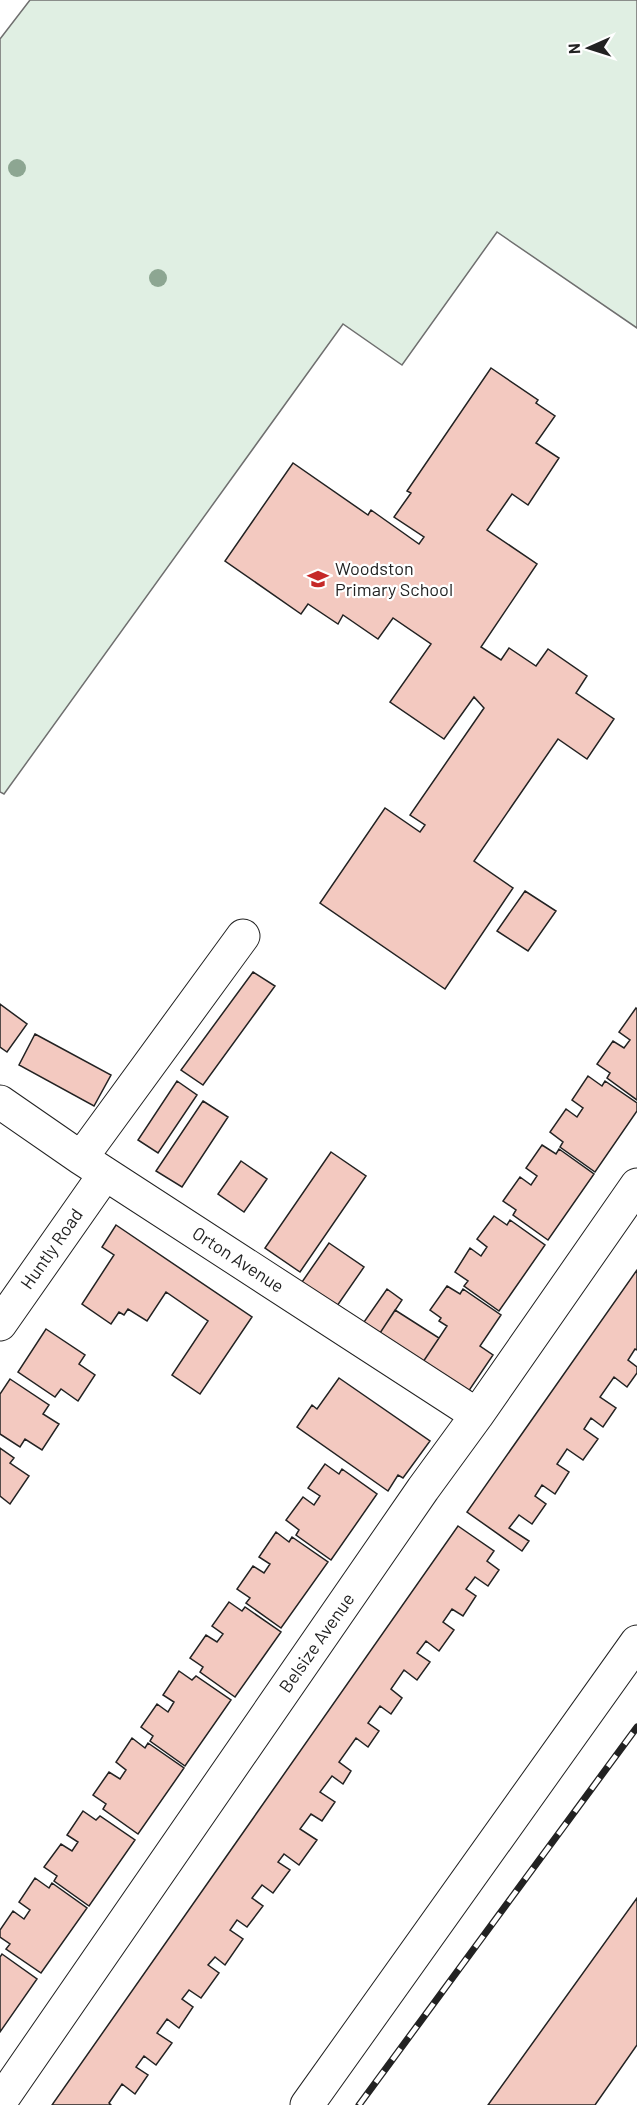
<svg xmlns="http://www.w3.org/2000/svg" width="637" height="2105" font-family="Barlow,sans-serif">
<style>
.green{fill:#e0efe3;stroke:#6f6f6f;stroke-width:1.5}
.building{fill:#f3c9c0;stroke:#222;stroke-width:1.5}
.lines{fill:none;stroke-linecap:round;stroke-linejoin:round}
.minor-casing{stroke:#222;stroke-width:35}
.minor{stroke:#fff;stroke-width:33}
.rail-casing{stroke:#222;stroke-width:7}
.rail{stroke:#fff;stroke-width:4.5;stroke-dasharray:14;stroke-linecap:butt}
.tree{fill:#8da692}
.labels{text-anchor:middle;stroke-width:4.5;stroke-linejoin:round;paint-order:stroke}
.poi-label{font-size:18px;fill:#222;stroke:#fff;text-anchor:start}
.street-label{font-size:18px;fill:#222;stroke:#fff}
</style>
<rect width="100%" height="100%" fill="#fff"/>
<path class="green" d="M30,0H637V328L497,232L402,365L343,324L4,794L0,792V39Z"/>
<path class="building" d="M491,368L538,400L536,403L555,416L536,443L559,458L528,505L512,494L487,530L537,564L481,647L501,660L509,648L536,666L548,649L587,676L576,693L614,719L587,759L558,739L474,861L513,888L445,989L320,903L385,808L420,832L425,825L410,815L484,708L474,697L444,739L390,702L431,644L393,618L378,639L343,615L338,624L308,604L301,614L225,561L293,463L368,515L371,510L419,544L424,537L394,517L411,493L407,491Z
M525,891L556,911L528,951L497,931Z
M253,972L275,986L203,1085L181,1070Z
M0,1004L27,1024L7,1052L0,1047Z
M636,1008L637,1009V1100L607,1078L610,1073L597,1064L613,1041L624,1048L630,1040L619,1032Z
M35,1034L111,1075L94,1106L19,1065Z
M588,1076L602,1086L605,1081L637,1103V1111L595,1172L560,1147L563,1142L550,1132L566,1109L577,1117L583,1108L572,1100Z
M177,1081L197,1095L158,1153L138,1140Z
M203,1101L228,1117L182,1187L156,1171Z
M542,1145L556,1154L559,1149L594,1174L548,1240L513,1215L516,1210L503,1201L520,1177L531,1185L537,1176L526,1168Z
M331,1152L366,1176L300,1272L265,1248Z
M241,1161L267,1179L244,1212L218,1194Z
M494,1216L507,1225L510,1220L545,1245L499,1311L464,1286L468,1281L455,1272L470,1248L481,1256L487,1247L477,1239Z
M116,1225L252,1317L200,1394L172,1375L208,1321L166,1292L147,1321L128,1309L124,1315L119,1312L111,1324L82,1304L114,1255L102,1247Z
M329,1243L364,1267L337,1306L302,1282Z
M637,1270V1350L635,1349L628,1360L637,1367V1373L627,1387L614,1377L600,1397L616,1408L603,1427L591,1418L584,1429L598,1439L583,1460L567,1449L557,1464L569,1472L555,1494L542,1485L535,1496L546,1504L532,1524L519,1515L509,1528L529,1541L522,1551L467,1512Z
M447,1286L460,1294L463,1289L501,1315L480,1346L493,1355L466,1395L421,1365L447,1326L439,1321L441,1318L430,1310Z
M387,1289L402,1300L380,1333L364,1322Z
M395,1310L439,1338L423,1362L380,1333Z
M46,1329L85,1355L79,1364L95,1375L78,1401L61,1389L55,1397L18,1372Z
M339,1378L430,1441L403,1478L398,1475L388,1491L297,1427L312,1405L317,1409Z
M10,1379L49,1405L43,1414L59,1424L42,1450L25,1439L20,1447L0,1434V1394Z
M0,1448L14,1458L10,1463L29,1476L10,1504L0,1496Z
M325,1464L339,1474L342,1469L377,1494L331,1560L296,1535L299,1530L286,1520L303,1497L314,1505L320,1496L308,1488Z
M458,1526L494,1551L487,1561L499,1570L488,1586L475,1577L466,1589L476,1596L463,1616L452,1609L443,1622L454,1630L439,1651L426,1641L417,1653L430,1662L417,1680L404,1670L391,1689L402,1698L391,1714L380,1706L368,1723L379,1731L368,1747L356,1738L339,1762L351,1771L343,1784L332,1776L320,1792L335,1802L322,1821L311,1814L300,1829L317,1840L299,1865L284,1854L278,1862L290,1870L273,1893L262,1885L252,1898L263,1906L247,1927L237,1920L230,1930L243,1939L225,1965L215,1957L208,1965L219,1973L201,1998L189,1990L182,1999L193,2007L179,2028L167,2019L157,2033L172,2043L156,2065L144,2056L136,2067L148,2075L135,2094L122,2084L109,2103L111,2105H52Z
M276,1532L289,1542L292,1537L328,1562L281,1628L246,1603L250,1598L237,1589L253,1566L264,1573L270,1564L259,1557Z
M229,1602L242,1611L245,1607L281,1632L235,1697L200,1672L203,1667L190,1658L206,1635L217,1642L223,1634L212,1626Z
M179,1671L192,1680L196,1676L231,1700L185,1766L150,1741L153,1736L141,1727L157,1704L168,1712L174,1702L163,1695Z
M132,1738L145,1748L148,1743L184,1768L138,1834L103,1809L106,1804L93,1795L109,1772L120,1779L126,1770L116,1762Z
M83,1811L96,1820L100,1816L135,1840L89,1906L54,1881L57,1876L44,1867L61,1844L72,1851L78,1842L67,1835Z
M35,1878L49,1888L52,1883L87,1908L41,1973L6,1949L10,1944L0,1937V1930L13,1911L24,1919L30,1910L19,1902Z
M637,1898V2045L595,2105H488Z
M2,1954L37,1979L0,2032V1957Z"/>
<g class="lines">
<defs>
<path id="minor" d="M0,1102L81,1158L477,1415
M81,1158L243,936
M0,1324L105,1174
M0,2102L423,1489L477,1415L637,1185
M307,2105L637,1642"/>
</defs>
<use href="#minor" class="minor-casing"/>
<use href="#minor" class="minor"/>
<defs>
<path id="rail" d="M359,2105L637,1727"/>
</defs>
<use href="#rail" class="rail-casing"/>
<use href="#rail" class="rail"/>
</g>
<g class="tree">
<circle cx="17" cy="168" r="9"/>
<circle cx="158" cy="278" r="9"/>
</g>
<defs>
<symbol id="school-bare" viewBox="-9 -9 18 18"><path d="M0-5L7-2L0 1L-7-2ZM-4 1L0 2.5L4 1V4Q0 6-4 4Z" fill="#c62828" stroke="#fff" stroke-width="2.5" paint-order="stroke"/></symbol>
</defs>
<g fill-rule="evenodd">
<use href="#school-bare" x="303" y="564" width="30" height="30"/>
</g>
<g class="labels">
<g class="poi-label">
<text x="335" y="575">Woodston<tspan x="335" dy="21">Primary School</tspan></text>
</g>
<g class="street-label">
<text transform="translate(52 1249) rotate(-55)" y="6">Huntly Road</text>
<text transform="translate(238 1260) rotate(33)" y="6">Orton Avenue</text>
<text transform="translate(317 1643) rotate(-55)" y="6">Belsize Avenue</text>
</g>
</g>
<g transform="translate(589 48) rotate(267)" stroke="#ffffff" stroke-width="4.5" paint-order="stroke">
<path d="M0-4.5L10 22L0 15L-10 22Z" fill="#222222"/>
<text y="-9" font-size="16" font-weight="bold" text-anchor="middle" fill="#222222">N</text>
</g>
</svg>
